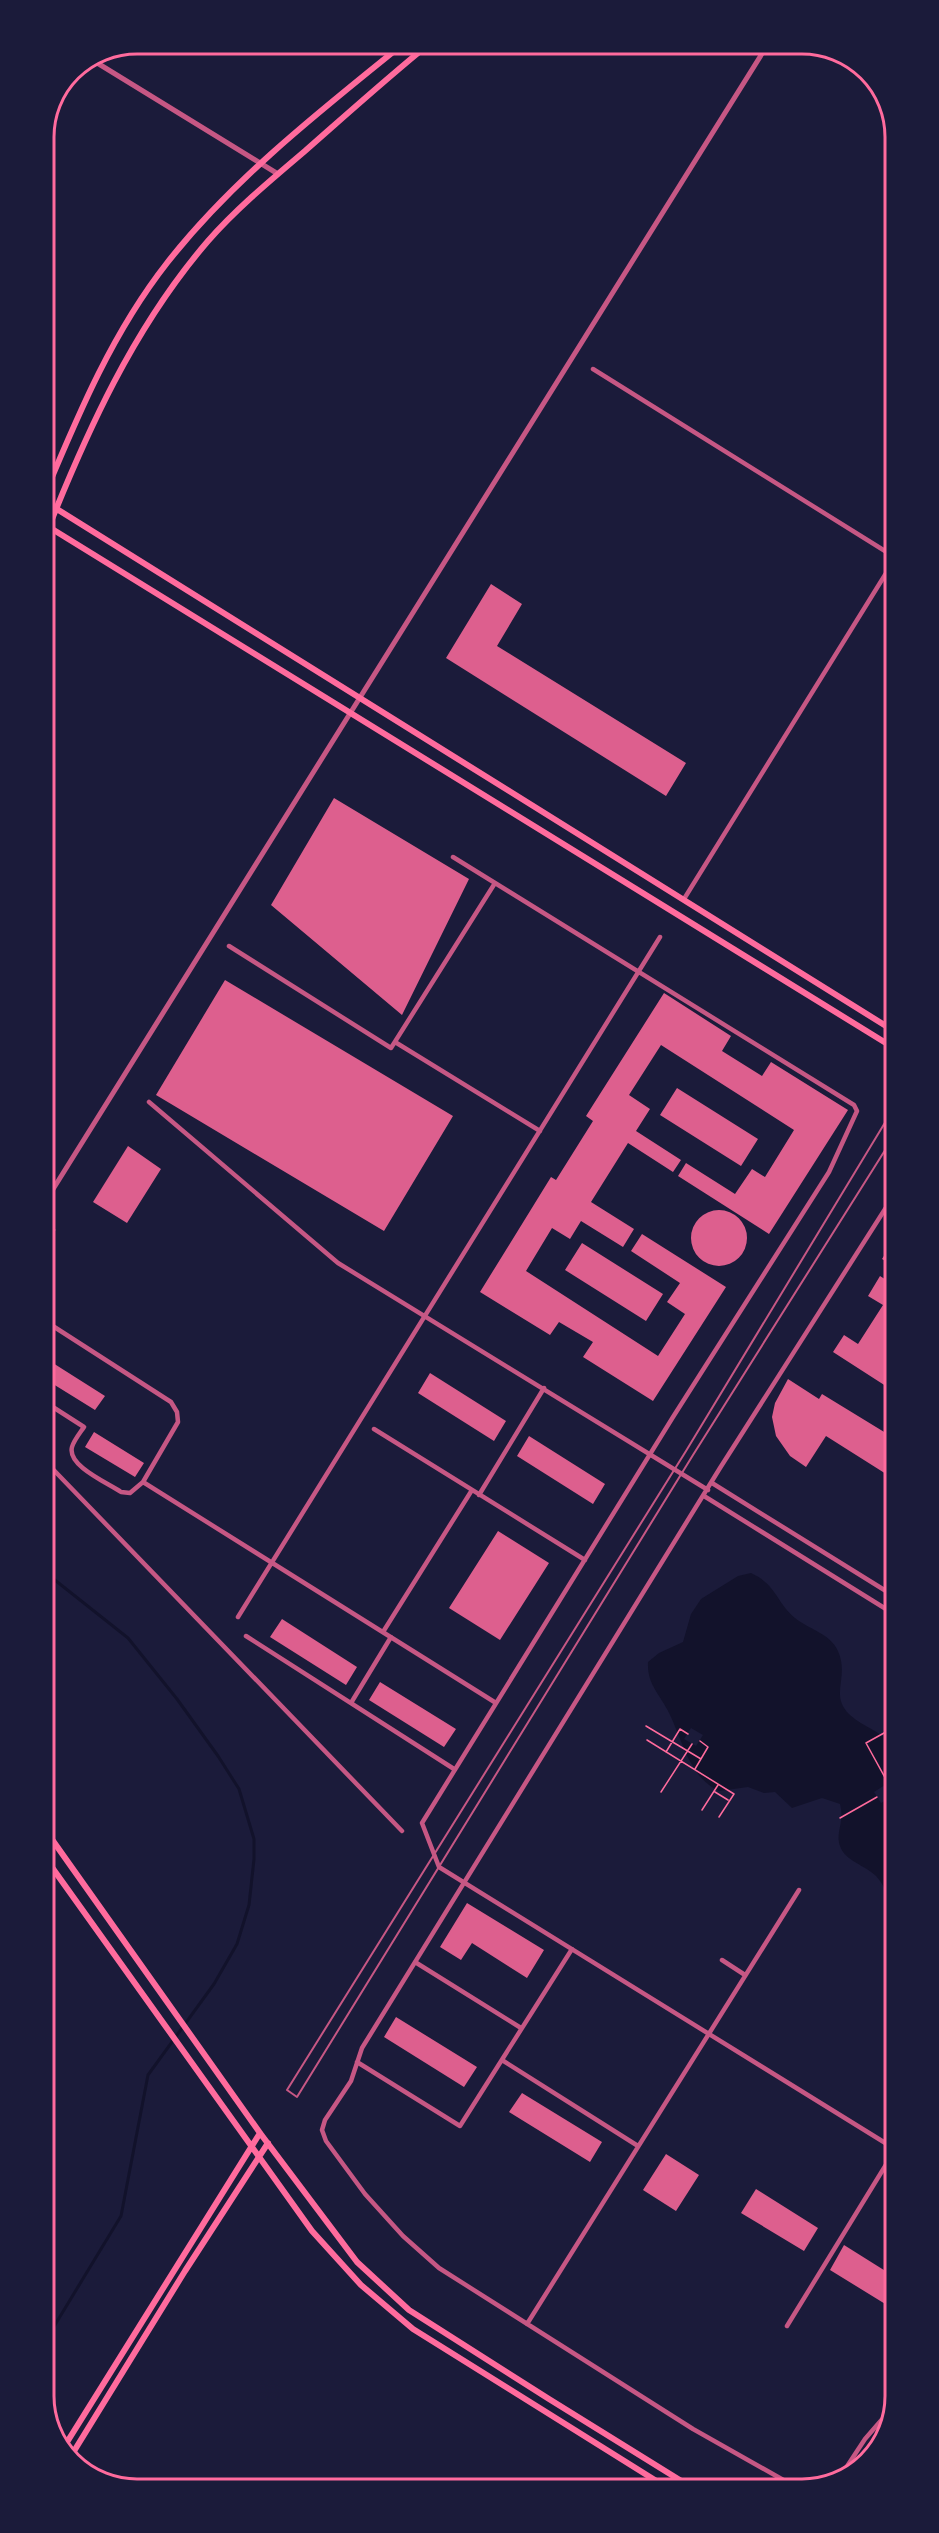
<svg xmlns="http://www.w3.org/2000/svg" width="939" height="2533" font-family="'Zilla Slab',serif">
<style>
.water{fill:#12122b}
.pier{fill:#1b1b3a}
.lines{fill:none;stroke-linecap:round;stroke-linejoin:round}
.stream{stroke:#12122b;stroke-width:3}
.building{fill:#dd5f8e}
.path{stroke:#ff6b9d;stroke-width:1.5}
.service{stroke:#c65784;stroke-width:2}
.minor{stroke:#c65784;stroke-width:4.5}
.tertiary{stroke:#c65784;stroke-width:5}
.secondary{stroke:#ff6b9d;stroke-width:6}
.rim{fill:none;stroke:#ff6b9d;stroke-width:3}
</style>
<rect width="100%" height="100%" fill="#1b1b3a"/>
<path class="water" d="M751,1573C777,1585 776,1602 795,1618C808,1629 830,1633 838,1651C852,1683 820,1701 866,1726C876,1731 883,1738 895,1740V1903C886,1895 884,1884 876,1876C865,1865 845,1861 840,1846C835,1832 845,1823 840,1804L822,1798L792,1808L775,1792L764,1793L748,1787L719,1791C688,1777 682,1737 667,1709C658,1692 647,1683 648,1662L659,1653L683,1642L691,1614L701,1599L738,1576Z"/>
<path class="pier" d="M691,1728L703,1735L696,1746L684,1739Z
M888,1783L895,1795L881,1803L874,1792Z"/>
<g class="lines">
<path class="stream" d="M46,1573L128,1638L177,1699L218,1756L239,1789L254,1839V1859L249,1905L237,1944L214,1984L148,2075L121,2216L47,2338"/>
</g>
<path class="building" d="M491,584L522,604L497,646L686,763L666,796L446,658Z
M334,798L469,879L402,1015L271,905Z
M225,980L453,1116L384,1231L156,1095Z
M664,993L731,1036L722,1051L762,1076L771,1062L848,1110L769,1234L678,1176L686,1163L735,1194L752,1169L765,1177L794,1130L661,1045L629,1095L650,1109L636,1131L681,1160L673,1172L628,1143L591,1202L634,1229L623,1247L581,1221L570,1239L552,1228L526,1271L658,1356L685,1314L667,1302L680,1283L631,1251L642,1234L726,1287L653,1401L583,1357L593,1342L559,1322L550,1335L480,1292L551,1177L556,1180L593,1121L586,1116Z
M677,1088L758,1139L741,1166L660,1115Z
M128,1146L161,1169L127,1223L93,1202Z
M691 1238a28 28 0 1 1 56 0a28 28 0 1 1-56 0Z
M894,1240V1266L882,1259Z
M582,1243L663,1294L646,1321L565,1270Z
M880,1276L894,1285V1387L892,1390L833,1352L844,1335L858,1344L883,1305L868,1296Z
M45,1358L105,1396L95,1410L45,1379Z
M430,1373L506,1421L494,1441L418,1393Z
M788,1379L819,1399L822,1394L894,1438V1479L826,1436L806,1467L790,1456L776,1436L772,1417L775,1403Z
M94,1432L144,1463L135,1477L85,1447Z
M529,1436L605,1484L593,1504L517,1456Z
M498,1531L549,1563L500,1640L449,1608Z
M282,1619L357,1667L346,1685L270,1637Z
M380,1682L456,1729L444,1747L369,1700Z
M467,1903L544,1950L527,1978L472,1943L461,1960L440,1947Z
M396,2017L477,2067L464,2087L384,2037Z
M522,2093L602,2142L590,2162L509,2112Z
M666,2154L699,2175L676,2211L643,2190Z
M756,2189L818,2228L804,2251L741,2213Z
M844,2245L895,2277V2310L830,2270Z"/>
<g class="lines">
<path class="path" d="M646,1726L701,1759
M647,1740L734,1794L719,1817
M666,1752L680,1729L688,1734
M695,1769L708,1747L700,1741
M888,1783L866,1743L893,1728
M661,1792L692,1744
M715,1792L728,1800
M702,1810L718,1785
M840,1818L877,1797"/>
<path class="service" d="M894,1119L889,1116L686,1451L287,2090L297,2097L693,1455L894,1136"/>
<path class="minor" d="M593,369L893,556
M453,857L854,1105L857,1111L829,1172L673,1417L422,1823L439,1867L895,2149
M684,899L893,562
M229,946L391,1048L495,883
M395,1042L540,1131
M149,1102L338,1263L708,1490
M45,1243L53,1230
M45,1321L171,1402L177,1412L178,1422L143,1482L130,1493L121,1492C108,1483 67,1466 72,1447C74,1440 80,1433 84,1427L45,1402
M374,1429L585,1560
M45,1461L402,1831
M143,1482L496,1703
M712,1483L894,1596
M479,1495L544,1388
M704,1496L894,1614
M238,1617L660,937
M383,1632L472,1490
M246,1636L454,1769
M351,1703L391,1637
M722,1960L745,1975
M415,1962L521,2028
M502,2060L638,2146
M357,2062L460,2126L572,1949
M527,2324L799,1890
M787,2326L895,2150
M840,2477L865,2439L891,2409
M794,2486L693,2429L439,2268L403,2236L365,2194L326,2141L322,2130L325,2120L351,2081L362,2048L720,1468L894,1195"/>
<path class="tertiary" d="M94,61L278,174
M45,1202L768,44"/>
<path class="secondary" d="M44,496C78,415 112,333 167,263C233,179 320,111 403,44
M44,501L894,1031
M44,524L894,1048
M44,539C86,433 133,328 208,241C237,208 272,179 305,151C346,115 387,78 429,44
M46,1831L260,2133L357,2262L409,2310L549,2399L691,2487
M46,1859L312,2231L361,2285L413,2329L666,2487
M64,2447L260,2133
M71,2456L185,2271L268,2143"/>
</g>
<path d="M0 0H939V2533H0ZM137 54H802A83 83 0 0 1 885 137V2396A83 83 0 0 1 802 2479H137A83 83 0 0 1 54 2396V137A83 83 0 0 1 137 54Z" fill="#1b1b3a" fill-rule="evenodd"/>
<path class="rim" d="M137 54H802A83 83 0 0 1 885 137V2396A83 83 0 0 1 802 2479H137A83 83 0 0 1 54 2396V137A83 83 0 0 1 137 54Z"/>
</svg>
